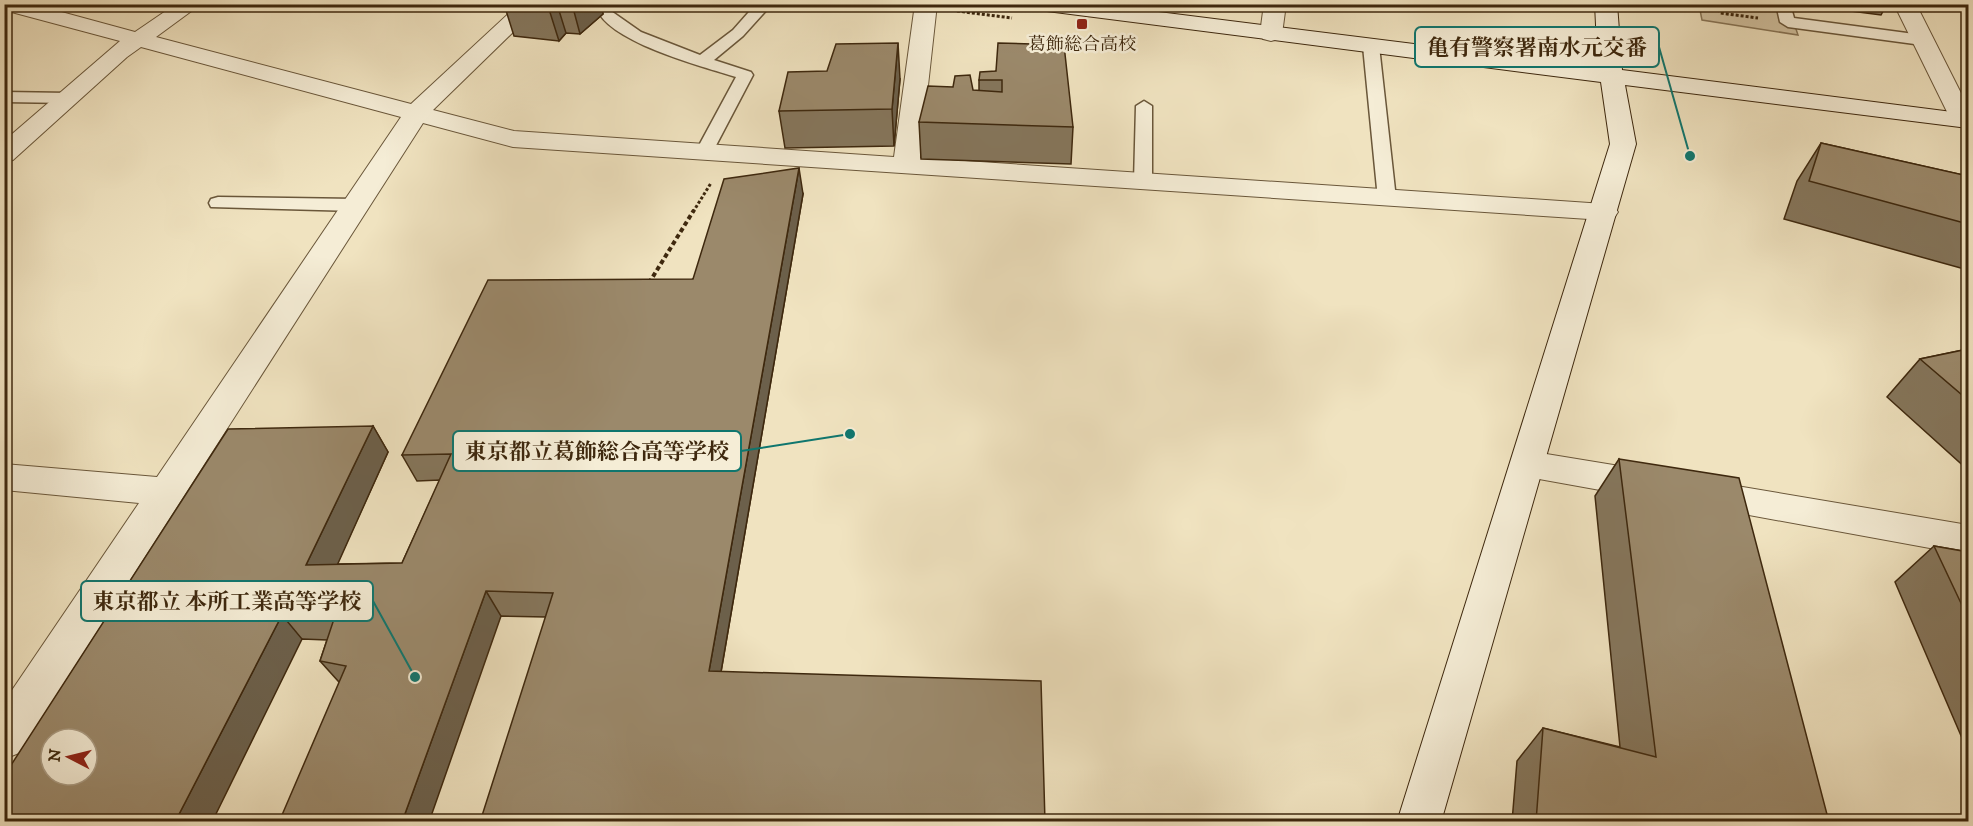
<svg xmlns="http://www.w3.org/2000/svg" width="1973" height="826" font-family="'IM FELL DW Pica','Noto Serif JP',serif">
<style>
.green{fill:#d2c3a2;stroke:#887658;stroke-width:1.5}
.lines{fill:none;stroke-linecap:round;stroke-linejoin:round}
.lane-casing{stroke:#6a573a;stroke-width:3}
.street-casing{stroke:#6a573a;stroke-width:2}
.secondary-casing{stroke:#3e280e;stroke-width:2}
.path-far1{stroke:#3e280e;stroke-width:3;stroke-dasharray:3 2;stroke-linecap:butt}
.path{stroke:#3e280e;stroke-width:4;stroke-dasharray:4.5 3;stroke-linecap:butt}
.lane{fill:#f5edd6;fill-rule:evenodd}
.street{fill:#f5edd6;fill-rule:evenodd}
.secondary{fill:#f5edd6;fill-rule:evenodd}
.wall{fill:#85765c;stroke:#3e280e;stroke-width:1.5}
.shaded-wall{fill:#6c604b;stroke:#3e280e;stroke-width:1.5}
.building{fill:#9b896b;stroke:#3e280e;stroke-width:1.5;fill-rule:evenodd}
.poi-dot{fill:#8f2418;stroke:#f5edd6;stroke-width:2}
.labels{text-anchor:middle;stroke-width:5;stroke-linejoin:round;paint-order:stroke}
.far-poi-label{font-size:18px;fill:#3e280e;stroke:#f5edd6}
.leader{fill:none;stroke:#0f766e;stroke-width:2}
.callout-dot{fill:#0f766e;stroke:#f5edd6;stroke-width:2}
.callout{fill:#f5edd6;stroke:#0f766e;stroke-width:2}
.callout-label{font-size:22px;text-anchor:middle;font-weight:bold;fill:#3e280e}
</style>
<rect width="100%" height="100%" fill="#f0e3c0"/>
<filter id="stains"><feTurbulence type="fractalNoise" baseFrequency=".00333" numOctaves="4"/><feColorMatrix values="0 0 0 0 .2 0 0 0 0 .09 0 0 0 0 .02 0 0 0 .5 -.17"/></filter>
<radialGradient id="worn" r=".72"><stop offset=".6" stop-color="#630" stop-opacity="0"/><stop offset="1" stop-color="#630" stop-opacity=".3"/></radialGradient>
<path class="green" d="M1699,5H1788L1798,35L1702,20Z"/>
<g class="lines">
<defs>
<path id="lane" d="M596,4H610L611,11L641,32L700,55L733,30L756,4H772L743,36L714,60L751,72L753,75L711,155H699L696,151L736,77C705,67 599,40 596,4Z
M1776,4H1790L1794,18L1922,35L1930,40L1922,45L1788,27L1780,22Z
M1371,41L1379,46L1396,199L1394,203H1380L1378,199L1363,46Z
M4,92L69,93L77,98L69,103L4,102Z
M1144,101L1152,106V182L1149,186H1137L1134,182L1136,106Z
M218,197L356,199L363,201L365,205L363,209L356,211L211,207L209,203L211,199Z"/>
<path id="street" d="M4,4H32L135,32L176,4H201L156,37L411,104L519,4H542L433,110L514,131L894,157L915,4H937L920,158L1604,204L1614,206L1618,212L1614,218L1604,220L513,147L423,123L19,753L4,759V702L139,503L4,490V464L157,477L401,117L141,47L127,57L13,160L4,163V141L120,41L4,10Z
M1264,4H1286L1282,34L1279,39L1271,41L1263,39L1260,34Z
M1894,4H1916L1968,107V126L1954,125L1951,120Z
M1528,451L1650,471L1662,475L1668,485L1662,495L1650,499L1528,477L1516,473L1511,464L1516,455Z
M1701,480L1968,525V555L1689,504L1683,494L1689,484Z"/>
<path id="secondary" d="M1029,4H1095L1598,67L1595,4H1617L1622,70L1968,114V128L1625,85L1636,144L1441,822H1397L1610,144L1601,82L1039,10L1031,9Z"/>
</defs>
<use href="#lane" class="lane-casing"/>
<use href="#street" class="street-casing"/>
<use href="#secondary" class="secondary-casing"/>
<path class="path-far1" d="M1718,4L1720,13L1758,18
M957,11L1012,18
M693,212L711,183"/>
<path class="path" d="M649,283L694,210"/>
<use href="#lane" class="lane"/>
<use href="#street" class="street"/>
<use href="#secondary" class="secondary"/>
</g>
<path class="wall" d="M504,4H601L603,14L580,34L566,33L559,41L514,36Z
M1811,4H1887L1881,15L1812,6Z
M1968,22V37L1963,29Z
M996,71L1073,127L1071,164L921,159L919,122L979,91V80Z
M900,79L894,146L785,148L779,111Z
M1821,143L1968,176V270L1784,219L1797,181Z
M803,194L721,672L1045,822L546,617L501,616L339,682L320,661L327,640L302,639L4,822L373,426L388,452L337,564L402,563L440,480L417,481L402,455L693,279Z
M1968,349V470L1887,397L1920,359Z
M1619,459L1829,822H1512L1517,761L1543,728L1620,747L1595,496Z
M1934,546L1968,552V752L1895,582Z"/>
<path class="shaded-wall" d="M550,4H557L566,33L559,41L548,6Z
M572,4H601L603,14L580,34Z
M898,43L900,79L894,146L892,109Z
M799,168L803,194L717,695L709,671Z
M373,426L388,452L326,590L306,565Z
M486,591L501,616L429,822H402Z
M282,615L302,639L212,822H175Z"/>
<path class="building" d="M898,43L892,109L779,111L788,72L827,71L836,44Z
M998,43L1064,45L1073,127L919,122L928,86L953,87L955,76L970,75L973,90L1002,92V80H979L980,72L996,71Z
M1821,143L1968,176V224L1809,181Z
M799,168L709,671L1041,681L1045,822H480L553,593L486,591L402,822H279L346,666L320,661L335,616L282,615L175,822H4V776L228,429L373,426L306,565L402,563L451,454L402,455L488,280L693,279L724,179ZM51,739H87V775H51Z
M1968,349V400L1920,359Z
M1619,459L1739,478L1829,822H1536L1543,728L1656,757Z
M1934,546L1968,552V618Z"/>
<rect class="poi-dot" x="1076" y="18" width="12" height="12" rx="3"/>
<g class="labels">
<g class="far-poi-label">
<text x="1082" y="50">葛飾総合高校</text>
</g>
</g>
<path class="leader" d="M1690 156L1659 47M850 434L741 451M415 677L373 601"/>
<g class="callout-dot">
<circle cx="1690" cy="156" r="6"/>
<circle cx="850" cy="434" r="6"/>
<circle cx="415" cy="677" r="6"/>
</g>
<g class="callout">
<rect x="1415" y="27" width="244" height="40" rx="6"/>
<rect x="453" y="431" width="288" height="40" rx="6"/>
<rect x="81" y="581" width="292" height="40" rx="6"/>
</g>
<g class="callout-label">
<text x="1537" y="55">亀有警察署南水元交番</text>
<text x="597" y="459">東京都立葛飾総合高等学校</text>
<text x="227" y="609">東京都立 本所工業高等学校</text>
</g>
<rect width="1973" height="826" fill="none" stroke="#f0e3c0" stroke-width="24"/>
<rect x="6" y="6" width="1961" height="814" fill="none" stroke="#3e280e" stroke-width="3"/>
<rect x="12" y="12" width="1949" height="802" fill="none" stroke="#3e280e" stroke-width="1.5"/>
<g transform="translate(69 757) rotate(277)"><circle r="28" fill="#f5edd6" stroke="#ac9e86" stroke-width="1.5"/>
<path d="M0-4.5L10 22L0 15L-10 22Z" fill="#8f2418"/>
<text y="-9" font-size="16" font-weight="bold" text-anchor="middle" fill="#3e280e">N</text>
</g>
<rect width="100%" height="100%" filter="url(#stains)"/>
<rect width="100%" height="100%" fill="url(#worn)"/>
</svg>
